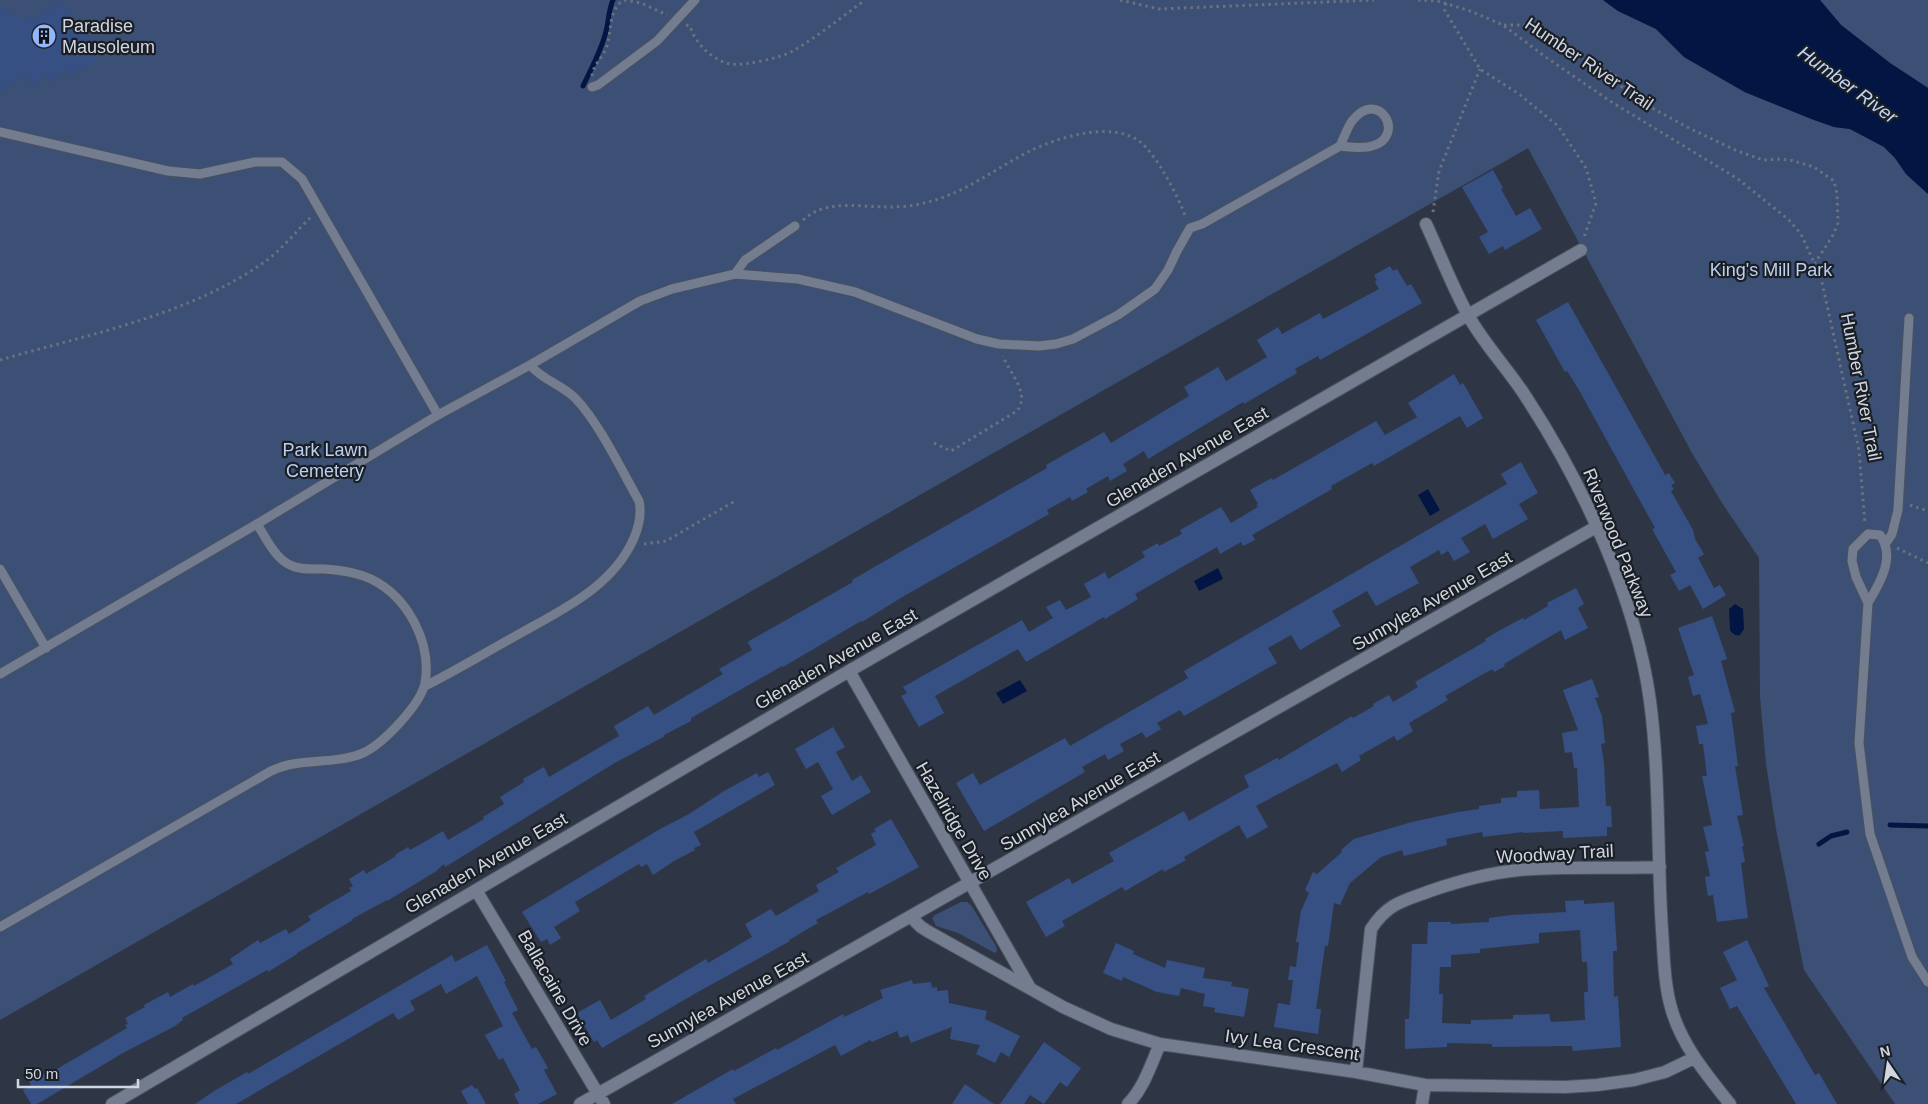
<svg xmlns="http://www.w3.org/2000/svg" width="1928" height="1104" font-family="Helvetica,sans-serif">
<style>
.green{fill:#3c4f74}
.water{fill:#031543}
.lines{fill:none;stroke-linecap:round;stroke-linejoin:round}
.stream{stroke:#031543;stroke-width:5}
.building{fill:#365084;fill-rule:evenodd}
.lane-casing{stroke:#4a525e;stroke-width:11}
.street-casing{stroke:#4a525e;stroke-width:14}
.path{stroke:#6a717f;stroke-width:3;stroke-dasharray:2.5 4;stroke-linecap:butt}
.lane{stroke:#737d8f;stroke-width:9}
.street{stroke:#737d8f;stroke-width:12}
.labels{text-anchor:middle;stroke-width:4.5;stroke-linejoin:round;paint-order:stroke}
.poi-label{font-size:18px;fill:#d1d6e0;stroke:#1a1e25;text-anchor:start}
.street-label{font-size:18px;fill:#d1d6e0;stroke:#1a1e25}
.park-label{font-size:18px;fill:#bed0f0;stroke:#1a1e25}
.water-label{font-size:19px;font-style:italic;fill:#c2d3f3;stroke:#1a1e25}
</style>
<rect width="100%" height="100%" fill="#2e3646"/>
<path class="green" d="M0,0H1603L1618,11L1656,29L1684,57L1744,92L1814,120L1834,127L1850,129L1884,147L1895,158L1906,174L1928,194V1104H1895L1804,970L1776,829L1766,764L1760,697L1759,558L1722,503L1692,453L1528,148L0,1020Z
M1820,0H1928V88L1890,63L1841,25Z
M961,902H967L971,905L996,946L997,951L995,953L958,933L936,926L932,918L935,915Z"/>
<path class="water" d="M1603,0H1820L1841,25L1890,63L1928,88V194L1906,174L1895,158L1884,147L1850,129L1834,127L1814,120L1745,92L1684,57L1656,29L1618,11Z
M1428,489L1440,510L1430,516L1418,495Z
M1218,568L1223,579L1199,591L1194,581Z
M1735,604L1743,609L1744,629L1740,635C1736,636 1732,634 1730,630L1729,609Z
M1020,680L1027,691L1003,704L996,693Z"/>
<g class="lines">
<path class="stream" d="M583,86C591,69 600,53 605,35C609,23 608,11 613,0
M1890,825L1928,826
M1819,844L1831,836L1847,832"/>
</g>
<path class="building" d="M59,2L71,14L68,17L103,51L85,69L83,66L71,76L64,70L53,82L45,75L33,85L22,74L9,87L7,85L0,91V6L10,16L14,13L22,21L29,14L35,20L48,7L51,9Z
M1493,170L1503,188L1501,189L1516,216L1530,208L1542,229L1505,250L1503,246L1489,254L1479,237L1488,232L1462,187Z
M1390,266L1393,271L1397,269L1407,286L1411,284L1422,303L1320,360L1318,356L1295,369L1297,373L1244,404L1243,402L1148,459L1144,451L1123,464L1127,471L1110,481L1108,476L1086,489L1088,492L1072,501L1070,497L1047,510L1049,514L904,596L862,622L861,621L783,667L782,666L691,718V721L664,735L665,736L613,764L445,867L444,864L435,872L387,901V900L352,919L353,920L297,953V954L268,972L267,970L260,974L182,1018L183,1020L175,1026L123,1053L37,1104H31L23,1090L31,1085L26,1077L40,1069L45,1076L127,1028L125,1025L128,1024L125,1018L145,1007L144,1005L168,992L170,997L193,984L194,986L233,964L230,959L258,940L260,943L286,929L289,934L311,920L308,916L351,891L349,888L353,886L349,879L364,870L366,874L396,856L395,855L408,847L410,850L419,845L443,831L448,840L484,819L483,817L504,804L500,797L524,782L523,779L544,767L549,777L619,736L614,726L648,706L654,715L723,674L719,669L752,650L748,643L749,641L853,582L852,580L902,551L1047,468L1046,465L1104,432L1111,443L1189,396L1184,387L1218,367L1226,381L1267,357L1257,340L1278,327L1282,334L1320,313L1323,319L1379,289L1375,282L1377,280L1374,275Z
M1568,302L1663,471L1665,475L1669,473L1675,483L1671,485L1674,489L1671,491L1693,530L1695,539L1704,554L1698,558L1714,588L1720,585L1726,595L1703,609L1690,585L1679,591L1670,575L1676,572L1652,529L1655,528L1579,390L1567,371L1565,372L1536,320Z
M1454,374L1460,385L1463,383L1483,418L1467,428L1460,416L1374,466L1372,463L1331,486L1332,489L1252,535L1255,540L1243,546L1241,542L1220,554L1217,547L1135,594L1138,599L1105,619L1104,617L1026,662L1018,649L935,696L944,713L919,727L901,696L907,693L903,687L1022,620L1029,632L1053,618L1046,607L1060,600L1066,610L1091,597L1084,584L1105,572L1108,579L1145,557L1142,552L1158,543L1159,546L1182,534L1180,530L1221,507L1231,523L1258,507L1256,505L1258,504L1250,490L1272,478L1273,480L1376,421L1385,435L1417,417L1408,403Z
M1521,462L1538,493L1519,504L1528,519L1493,539L1485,524L1461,538L1470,552L1454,561L1448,551L1441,555L1439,550L1410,567L1419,583L1376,606L1367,591L1332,611L1341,626L1300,650L1291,635L1268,648L1277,663L1184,716L1180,710L1157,723L1161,729L1146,738L1142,732L1120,744L1124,751L1108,760L1105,754L1082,767L1085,772L984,831L956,783L973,773L980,785L1065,738L1070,746L1188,678L1184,671L1507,484L1501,474Z
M1576,588L1584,604L1578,608L1588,628L1565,640L1561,630L1504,664L1505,666L1494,672L1493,669L1485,673L1445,696L1448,700L1409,723L1413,731L1397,741L1394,736L1359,756L1361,760L1342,772L1337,763L1256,806L1268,827L1247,839L1239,825L1184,857L1186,860L1164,872L1163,869L1125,891L1122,887L1062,921L1065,926L1046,937L1026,902L1069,878L1072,884L1114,861L1109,853L1184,811L1189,821L1249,787L1244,776L1277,758L1279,760L1352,716L1353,718L1374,706L1373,704L1389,695L1393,702L1418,687L1415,682L1486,641L1485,639L1502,629L1523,618L1524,620L1548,606L1547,603Z
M1712,616L1725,653L1727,659L1721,661L1735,712L1731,713L1738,766H1735L1743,815L1737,816L1744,846H1742L1745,862L1741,863L1748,918L1717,922L1713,895L1708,896L1705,877L1710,876L1705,852L1709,851L1703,827L1712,825L1702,776H1707L1703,744H1699L1696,726L1708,724L1700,694L1693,696L1688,677L1694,675L1678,628Z
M1592,679L1599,697L1595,698L1602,716L1605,743L1601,744L1604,763L1606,806H1611L1612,827H1607V836L1563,838V831L1523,833V832L1483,837L1482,832L1446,839L1447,845L1404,856L1402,850L1381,857L1350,883L1340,905L1334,903L1328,946H1325L1316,1009H1321L1318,1034L1274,1027L1278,1003L1290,1005L1293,980H1288L1290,966L1296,967L1299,942H1296L1301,911L1309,893L1305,890L1313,872L1317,874L1342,852L1341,850L1354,839L1412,822L1458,812L1479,809V806L1501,803V798L1517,797V791L1539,790L1540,809L1579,807L1577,768H1574L1572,752L1565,753L1562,733L1578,730L1563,690Z
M833,727L845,747L836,752L852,781L861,775L871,792L832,815L821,796L833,789L818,762L806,769L795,749Z
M768,772L775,785L694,832L701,845L694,848L695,850L674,861L653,875L647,864L641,867L639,864L575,902L580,911L554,927L561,938L550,945L547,939L541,942L522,912L660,829L689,814L724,791L757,773L759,777Z
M891,819L919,867L869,894L868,892L816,920L818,923L789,940L790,941L696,993L602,1048L597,1040L594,1042L577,1013L600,1000L611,1020L646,999L644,996L706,959L708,963L752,937L745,924L771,909L776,916L819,891L816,885L839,872L836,868L876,845L871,834L876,831L874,829Z
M1584,900V904L1614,902L1617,951H1613L1614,997L1618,996L1621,1047L1573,1051L1572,1046L1492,1047V1044L1447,1043V1047L1405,1049V1019H1409L1410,1002L1412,944H1427L1428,922H1451V924L1489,922V918L1511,915L1566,912L1565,901ZM1580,930L1582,962H1587L1588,992H1584L1585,1020L1551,1022L1549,1014L1513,1015V1019L1471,1020V1024L1442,1023L1443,994H1439L1440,967H1451V955L1480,953V949L1539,943V933Z
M1747,940L1769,986L1764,988L1815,1075L1819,1073L1837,1104H1796L1737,1006L1730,1009L1720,988L1737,980L1723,952Z
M1116,943L1134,951L1133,954L1165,968L1167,960L1205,968L1203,978L1232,982L1231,986L1249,989L1244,1017L1214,1012L1215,1008L1203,1006L1205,994L1181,988L1179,996L1157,992L1123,977L1122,981L1103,973Z
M487,945L506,981L504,982L518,1010L512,1013L532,1049L536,1047L548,1068L544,1070L557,1094L538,1104H519L514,1094L520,1090L503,1058L499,1060L485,1035L503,1026L477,976L446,994L441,984L410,1001L415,1010L398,1020L393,1013L236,1104H195L214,1091L247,1072L248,1074L452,955L455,962Z
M912,980L913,984L931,982L932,988L937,987V991L948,990L949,1003L987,1011L985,1019L1020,1036L1009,1057L1001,1052L995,1063L976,1054L980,1045L950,1039L952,1027L911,1043L908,1035L900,1038L897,1031L872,1042L870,1040L841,1056L835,1045L733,1099L736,1104H672L733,1069L734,1071L776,1048L777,1050L843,1014L844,1017L883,998L880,990Z
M1044,1042L1081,1068L1067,1087L1060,1082L1044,1104L1030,1095L1024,1104H1000Z
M965,1084L994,1104H952Z
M472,1085L475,1089L477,1088L486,1104H468L461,1091Z"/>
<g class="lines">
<defs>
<path id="lane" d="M592,87L598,85L657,41L695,0
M0,132L168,171L200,174L255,162H282L302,179L438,415
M735,274L745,260L795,226
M1886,543L1892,534L1898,510L1909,318
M0,569L46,648
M1868,603C1880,583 1896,557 1880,535L1868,534L1853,549L1852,561L1856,577L1868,603L1859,743L1870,834L1912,957L1928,982
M0,674L257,524L438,415L530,365L640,301L672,289L735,274L798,279L855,292L977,339L999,344L1039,346L1056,344L1073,339L1118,315L1155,289L1168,270L1177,251L1190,228L1202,224L1340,146C1344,138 1347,128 1352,121C1379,86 1407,137 1372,146C1362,149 1350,147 1340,146
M425,686C455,671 483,654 512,638C557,612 612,589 634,538C639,526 642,514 639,501C622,471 599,423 576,399C563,385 542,380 530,365
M0,927L271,771C278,768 285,765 293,764C316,760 342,762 363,753C383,744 421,704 425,683C432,643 408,597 371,579C356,572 340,570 324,569C313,569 300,570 290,565C275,558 266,538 257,524"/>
<path id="street" d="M1426,224C1440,254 1452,286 1468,315C1483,343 1509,370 1526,397C1583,484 1636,598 1650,701C1660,777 1657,854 1662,930C1664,957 1664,985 1672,1011C1683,1047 1707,1075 1730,1104
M849,671L1030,988
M476,890L604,1104
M911,917L921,927L929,932L1063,1007L1111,1029L1160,1044L1356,1072L1425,1085L1565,1087L1597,1085L1634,1080L1665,1072L1694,1058
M1356,1072L1371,929C1388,903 1403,901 1430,891C1459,881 1488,873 1519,870C1565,866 1614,869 1660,867
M112,1104L849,671L1581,250
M580,1104L1596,527
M1128,1104C1144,1088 1151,1064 1160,1044
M1422,1104L1425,1085"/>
</defs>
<use href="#lane" class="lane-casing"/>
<use href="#street" class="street-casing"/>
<path class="path" d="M624,0L641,3L667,15
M1120,0L1159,9L1374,0
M1418,0L1437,1L1468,10L1503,25L1547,58L1610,101L1738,179L1789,220L1801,234L1821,278L1859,450L1865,524
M1446,3L1444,9L1480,69L1519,94L1558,126L1586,168L1596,203L1584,237
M686,25L690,26C695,43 712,60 730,64C745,66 780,58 793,51C818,36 842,17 865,0
M1504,25H1525L1536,29L1595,65L1616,76L1621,86L1641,102L1687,127L1735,150L1763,160L1776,159L1790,160L1814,167L1834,181L1837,194L1838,223L1832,237L1815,263
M592,76C593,66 601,59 605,51C613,33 607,12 623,0
M1433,212L1439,171L1480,69
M803,220C808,216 813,212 819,210C840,202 865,207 887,207C900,207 915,206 928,202C965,193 996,168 1030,151C1059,137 1110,121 1139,141C1156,153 1179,198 1186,218
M0,360C86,335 189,315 263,263C281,251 296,231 312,216
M934,443L951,451L1017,411C1031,393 1009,373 1003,356
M1910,505L1928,511
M644,544L666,541L735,501
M1897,548L1928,563"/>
<use href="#lane" class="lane"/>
<use href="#street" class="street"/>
</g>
<defs>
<symbol id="building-disc" viewBox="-11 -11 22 22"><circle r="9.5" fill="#93b7fd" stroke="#1a1e25"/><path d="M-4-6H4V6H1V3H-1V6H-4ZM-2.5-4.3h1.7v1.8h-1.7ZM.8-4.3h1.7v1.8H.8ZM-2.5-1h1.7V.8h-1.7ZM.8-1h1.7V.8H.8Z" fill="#111"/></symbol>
</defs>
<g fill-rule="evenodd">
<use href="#building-disc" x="30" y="22" width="28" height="28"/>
</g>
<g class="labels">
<g class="poi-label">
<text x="62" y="32">Paradise<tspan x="62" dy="21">Mausoleum</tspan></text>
</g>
<g class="street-label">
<text transform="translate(1589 64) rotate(34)" y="6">Humber River Trail</text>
<text transform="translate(1861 387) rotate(79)" y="6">Humber River Trail</text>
<text transform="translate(1187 457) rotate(-30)" y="6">Glenaden Avenue East</text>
<text transform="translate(1618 543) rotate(68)" y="6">Riverwood Parkway</text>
<text transform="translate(1432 601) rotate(-30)" y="6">Sunnylea Avenue East</text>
<text transform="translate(836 659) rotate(-30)" y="6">Glenaden Avenue East</text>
<text transform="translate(1080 801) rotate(-30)" y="6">Sunnylea Avenue East</text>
<text transform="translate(954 821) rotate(60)" y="6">Hazelridge Drive</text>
<text transform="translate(1555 854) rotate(-3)" y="6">Woodway Trail</text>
<text transform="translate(486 863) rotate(-30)" y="6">Glenaden Avenue East</text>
<text transform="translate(555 988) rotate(60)" y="6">Ballacaine Drive</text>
<text transform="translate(728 1000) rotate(-29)" y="6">Sunnylea Avenue East</text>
<text transform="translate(1292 1045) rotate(8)" y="6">Ivy Lea Crescent</text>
</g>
<g class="park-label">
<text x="1771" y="276">King's Mill Park</text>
<text x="325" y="456">Park Lawn<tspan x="325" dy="21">Cemetery</tspan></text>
</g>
<g class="water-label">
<text transform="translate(1848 84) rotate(36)" y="7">Humber River</text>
</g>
</g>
<g transform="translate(1888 1064) rotate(347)" stroke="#1a1e25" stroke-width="4" paint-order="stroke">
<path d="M0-4L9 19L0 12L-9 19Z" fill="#d1d6e0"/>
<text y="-8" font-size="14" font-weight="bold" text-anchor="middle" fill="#d1d6e0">N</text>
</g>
<path d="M18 1079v8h120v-8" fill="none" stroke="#d1d6e0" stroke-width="2.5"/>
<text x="25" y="1079" font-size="15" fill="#d1d6e0" stroke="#1a1e25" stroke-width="4" paint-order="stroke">50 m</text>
</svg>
